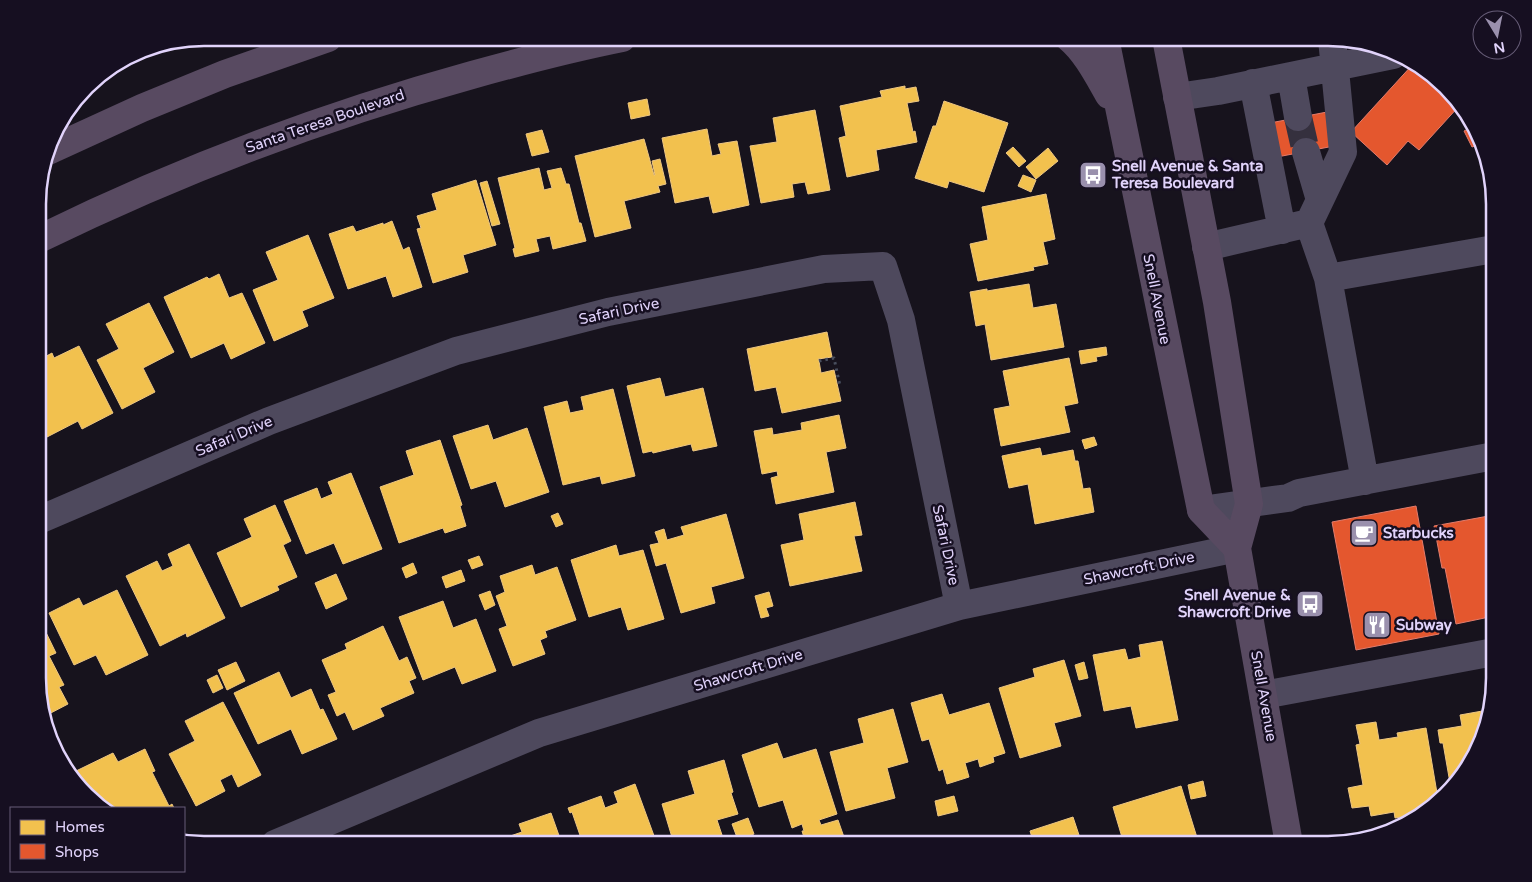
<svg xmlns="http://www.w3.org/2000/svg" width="1532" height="882" font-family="'Varela Round',sans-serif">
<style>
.homes{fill:#f2c14e;stroke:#edc682}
.shops{fill:#e4572e;stroke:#e37c6c}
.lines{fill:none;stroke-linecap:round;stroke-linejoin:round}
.minor-tunnel{stroke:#35303e;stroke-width:28;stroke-dasharray:28 14;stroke-linecap:butt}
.path{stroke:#494f5e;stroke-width:3;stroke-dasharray:2.5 4;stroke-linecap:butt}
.minor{stroke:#4e495d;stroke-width:28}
.major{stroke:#584a61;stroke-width:28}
.labels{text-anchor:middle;stroke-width:5;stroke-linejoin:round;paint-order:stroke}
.street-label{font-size:15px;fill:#e1d3fb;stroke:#160f21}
.poi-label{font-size:15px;font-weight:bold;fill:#e1d3fb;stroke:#160f21;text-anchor:start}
.rim{fill:none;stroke:#e1d3fb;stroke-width:2.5}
</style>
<rect width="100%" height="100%" fill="#17131d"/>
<path class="homes" d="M905,86V89L916,87L919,101L907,103L913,132L915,131L917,142L876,150L879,170L847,177L839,138L846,136L840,106L882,97L880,91Z
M647,99L650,115L631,119L628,103Z
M944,101L1008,123L984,192L949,181L947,188L915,178L933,126H936Z
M815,110L830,190L808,194L805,182L792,184L794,197L761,203L750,146L777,142L773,118Z
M707,129L712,156L721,154L718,144L737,141L749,205L713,213L709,196L675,203L662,138Z
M542,130L549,152L532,156L526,134Z
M644,139L654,175H655L652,161L660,159L666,184L658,186L660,192L624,201L631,228L595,237L575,156Z
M1013,147L1026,161L1019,167L1006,153Z
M1048,148L1058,161L1036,179L1026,167Z
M539,168L544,190L552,188L547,171L561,168L566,184H569L579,223H581L586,241L553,249L550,236L536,239L539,251L515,257L513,249L515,248L498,178Z
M1023,175L1036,180L1031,192L1018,186Z
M476,180L496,245L463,255L468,272L433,283L417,229L421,228L417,216L437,210L432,194Z
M487,181L500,224L492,226L480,183Z
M1046,194L1055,239L1043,242L1048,264L1033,267L1034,270L978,281L970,244L988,240L982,207Z
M392,221L403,250L409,247L422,287L393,297L386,276L348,289L329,234L353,226L356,232L383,223V225Z
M308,235L334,298L302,311L308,326L274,341L253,290L278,280L266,252Z
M219,274L229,298L242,293L265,343L231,359L224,343L191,358L164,297L207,277L209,279Z
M1029,284L1033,308L1056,304L1064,347L991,360L985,324L976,326L970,292L987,289V291Z
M149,303L174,352L143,368L155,392L122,409L97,360L119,349L106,324Z
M827,332L832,357L818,359L819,361L821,373L834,370L841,401L782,413L776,387L755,391L747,349Z
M79,346L113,413L82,429L78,421L47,437L39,421V360L52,353L54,358Z
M1106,347L1107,355L1096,357L1097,361L1081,364L1079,351Z
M1069,358L1078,403L1064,406L1070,432L1001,446L994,409L1010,406L1003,371Z
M660,378L665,397L703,388L717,446L693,451L691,444L653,453L652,451L643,453L627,386Z
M613,389L635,476L602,484L600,476L563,485L544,407L567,401L570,413L584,410L581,397Z
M839,415L846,448L826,452L834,492L776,504L771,478L778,476L777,471L762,474L754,431L772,428L773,435L802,430L801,423Z
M488,425L493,440L527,428L549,492L505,507L496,481L471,489L453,436Z
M1094,437L1097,445L1085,449L1082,440Z
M440,440L462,505L460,506L466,526L445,533L443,528L399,543L380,487L414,475L406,451Z
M1040,448L1042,456L1073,450L1075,461H1078L1083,489L1090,488L1094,512L1035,524L1028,484L1009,488L1002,456Z
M351,473L382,549L343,564L334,543L306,554L284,501L317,488L321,499L333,494L328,482Z
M855,502L862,535L854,536L862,571L790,586L781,545L804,540L799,514Z
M275,505L291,541L283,545L297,577L277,586L279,590L241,607L217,553L252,537L244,519Z
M558,513L563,524L556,527L551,516Z
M726,514L744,578L711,587L715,603L681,613L666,563L656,566L650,545L659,543L655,532L664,529L667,540L684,535L681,527Z
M189,544L225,618L187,637L186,633L160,646L126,576L157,561L162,571L173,566L168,554Z
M616,545L619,556L643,550L664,619L628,630L621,607L589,617L571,560Z
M479,556L483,565L472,569L468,560Z
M413,563L417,573L406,578L402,568Z
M532,565L535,575L557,567L576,620L545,631L547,637L540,640L545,654L513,666L499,629L507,626L496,596L505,592L500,576Z
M461,570L465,581L446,588L442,577Z
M336,574L347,599L326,609L315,583Z
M117,590L148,655L106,675L96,655L74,665L49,613L79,598L83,606Z
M490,591L495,605L485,610L479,595Z
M769,592L773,606L766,608L769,616L761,618L755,596Z
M443,601L453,628L476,619L496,671L462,684L455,667L423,680L399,617Z
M39,618L56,653L49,656L64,685L59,687L68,704L45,716L39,699Z
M383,626L399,661L407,657L416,678L409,681L414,693L380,708L384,716L353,730L345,712L337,716L328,695L336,692L322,660L347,649L345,644Z
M1162,641L1178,720L1136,728L1131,706L1104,711L1093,655L1125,649L1128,660L1141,657L1139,645Z
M1064,660L1081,716L1054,723L1061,746L1020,758L999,688L1035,677L1033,669Z
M236,662L245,681L227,690L218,670Z
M1084,662L1088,678L1079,680L1075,665Z
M279,672L291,698L311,689L320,710L323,709L337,739L302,754L291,729L258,744L234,693Z
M217,675L223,688L213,693L207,680Z
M942,694L949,715L989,703L1005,753L993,757L994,762L980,767L978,759L965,763L969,777L947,784L943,769L939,771L929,739L922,741L911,703Z
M223,702L261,775L238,787L232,774L220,780L225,791L196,806L169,754L195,741L185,721Z
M893,709L908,762L887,768L895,798L846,811L830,752L864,743L858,719Z
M1488,710L1472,761L1450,783L1443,743H1440L1438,730L1462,726L1460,715Z
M1376,722L1379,740L1398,737L1397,733L1426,728L1437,793H1440L1419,814L1395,818L1394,812L1371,816L1369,806L1352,808L1348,788L1363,785L1356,745L1360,744L1356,725Z
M777,743L783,759L816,749L837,814L819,820L821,825L838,820L845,840L830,844H806L802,831H804L802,824L792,828L783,800L759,807L742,755Z
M145,749L155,771L152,772L169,806L172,804L174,808H106L83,787L76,771L113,753L118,762Z
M724,760L733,792L731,793L738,814L717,820L725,844H674L662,804L695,794L688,771Z
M1203,781L1206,796L1191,799L1188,785Z
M635,784L657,844H583L572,812L570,813L568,808L601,796L605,808L618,803L614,792Z
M1181,786L1199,844H1124L1113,807Z
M954,796L958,811L938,816L935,801Z
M551,813L562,844H487L522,832L519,824Z
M1073,817L1082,844L1106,836L1109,844H1034L1030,831Z
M748,818L754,834L738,840L732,824Z
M992,836L994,844H964Z
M1015,838L1017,844H995Z"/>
<path class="shops" d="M1414,63L1460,105L1419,150L1408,141L1387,165L1351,132Z
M1327,112L1334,146L1277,157L1270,123Z
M1472,127L1478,145L1472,147L1464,131Z
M1416,506L1439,634L1356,650L1332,522Z
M1494,515V616L1456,624L1445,568H1442L1434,526Z"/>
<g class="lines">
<path class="minor-tunnel" d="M1298,117L1306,152"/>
<path class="path" d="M819,361L834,358L840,386"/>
<path class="minor" d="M1291,76L1298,117
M1253,83L1282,230
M1177,97L1218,91L1393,55
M1306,152L1320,200
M1309,223L1328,278
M1206,247L1309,223L1343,152L1332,39
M1365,481L1328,278L1494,249
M1201,510L1288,498L1299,493L1494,456
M39,520L269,421L456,351L608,312L824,269L883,266L901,320L959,606
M1263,695L1494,652
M275,844L539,733L959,606L1237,548"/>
<path class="major" d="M1069,38C1086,52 1098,76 1109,95
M1105,38L1201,510L1237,548
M1166,38L1217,302L1249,504L1237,548L1289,844
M48,151L142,108L225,74L328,38
M39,239C178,171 323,116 472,75C522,61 572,48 622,38"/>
</g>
<defs>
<symbol id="bus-square" viewBox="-11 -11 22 22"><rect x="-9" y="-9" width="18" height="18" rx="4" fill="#9a90ad" stroke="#160f21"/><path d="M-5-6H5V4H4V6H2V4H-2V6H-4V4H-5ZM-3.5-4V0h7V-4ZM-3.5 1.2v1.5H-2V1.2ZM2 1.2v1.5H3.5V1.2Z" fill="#fff"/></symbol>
<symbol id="cafe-square" viewBox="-11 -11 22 22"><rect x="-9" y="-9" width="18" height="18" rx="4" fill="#9a90ad" stroke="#160f21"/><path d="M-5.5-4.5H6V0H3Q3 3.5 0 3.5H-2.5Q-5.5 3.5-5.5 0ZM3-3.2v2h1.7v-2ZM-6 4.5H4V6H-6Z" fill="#fff"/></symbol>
<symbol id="restaurant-square" viewBox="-11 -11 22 22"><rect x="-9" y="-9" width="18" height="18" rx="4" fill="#9a90ad" stroke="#160f21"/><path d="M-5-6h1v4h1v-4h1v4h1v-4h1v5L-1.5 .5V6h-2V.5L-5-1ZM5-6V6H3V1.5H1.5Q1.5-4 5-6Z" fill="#fff"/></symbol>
</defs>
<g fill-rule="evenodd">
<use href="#bus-square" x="1077" y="159" width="32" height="32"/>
<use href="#cafe-square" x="1348" y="517" width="32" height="32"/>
<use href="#bus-square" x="1294" y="588" width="32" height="32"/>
<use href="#restaurant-square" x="1361" y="609" width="32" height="32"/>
</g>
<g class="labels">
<g class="street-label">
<text transform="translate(325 121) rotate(-19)" y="5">Santa Teresa Boulevard</text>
<text transform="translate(1157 299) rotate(79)" y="5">Snell Avenue</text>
<text transform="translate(619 311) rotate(-12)" y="5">Safari Drive</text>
<text transform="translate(234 436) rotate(-23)" y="5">Safari Drive</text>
<text transform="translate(946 545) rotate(78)" y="5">Safari Drive</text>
<text transform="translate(1139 568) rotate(-12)" y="5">Shawcroft Drive</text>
<text transform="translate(748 670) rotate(-17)" y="5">Shawcroft Drive</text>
<text transform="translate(1264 696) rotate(80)" y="5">Snell Avenue</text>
</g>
<g class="poi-label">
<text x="1112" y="171">Snell Avenue &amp; Santa<tspan x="1112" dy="17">Teresa Boulevard</tspan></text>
<text x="1383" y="538">Starbucks</text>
<text x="1291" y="600" text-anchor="end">Snell Avenue &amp;<tspan x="1291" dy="17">Shawcroft Drive</tspan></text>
<text x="1396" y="630">Subway</text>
</g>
</g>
<path d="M0 0H1532V882H0ZM204 46H1328A158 158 0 0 1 1486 204V678A158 158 0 0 1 1328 836H204A158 158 0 0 1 46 678V204A158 158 0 0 1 204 46Z" fill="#160f21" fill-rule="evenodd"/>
<path class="rim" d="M204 46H1328A158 158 0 0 1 1486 204V678A158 158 0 0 1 1328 836H204A158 158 0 0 1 46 678V204A158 158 0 0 1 204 46Z"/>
<rect x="10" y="807" width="175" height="65" fill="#160f21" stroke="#675d78"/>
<rect x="20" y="820" width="25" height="15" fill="#f2c14e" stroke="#675d78"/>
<text x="55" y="832" font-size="15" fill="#e1d3fb">Homes</text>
<rect x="20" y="844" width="25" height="15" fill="#e4572e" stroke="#675d78"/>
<text x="55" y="857" font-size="15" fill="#e1d3fb">Shops</text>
<g transform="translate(1497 35) rotate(170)"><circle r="24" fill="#160f21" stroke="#675d78"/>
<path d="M0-4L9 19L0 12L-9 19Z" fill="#9a90ad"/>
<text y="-8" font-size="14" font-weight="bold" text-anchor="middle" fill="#e1d3fb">N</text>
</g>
</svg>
